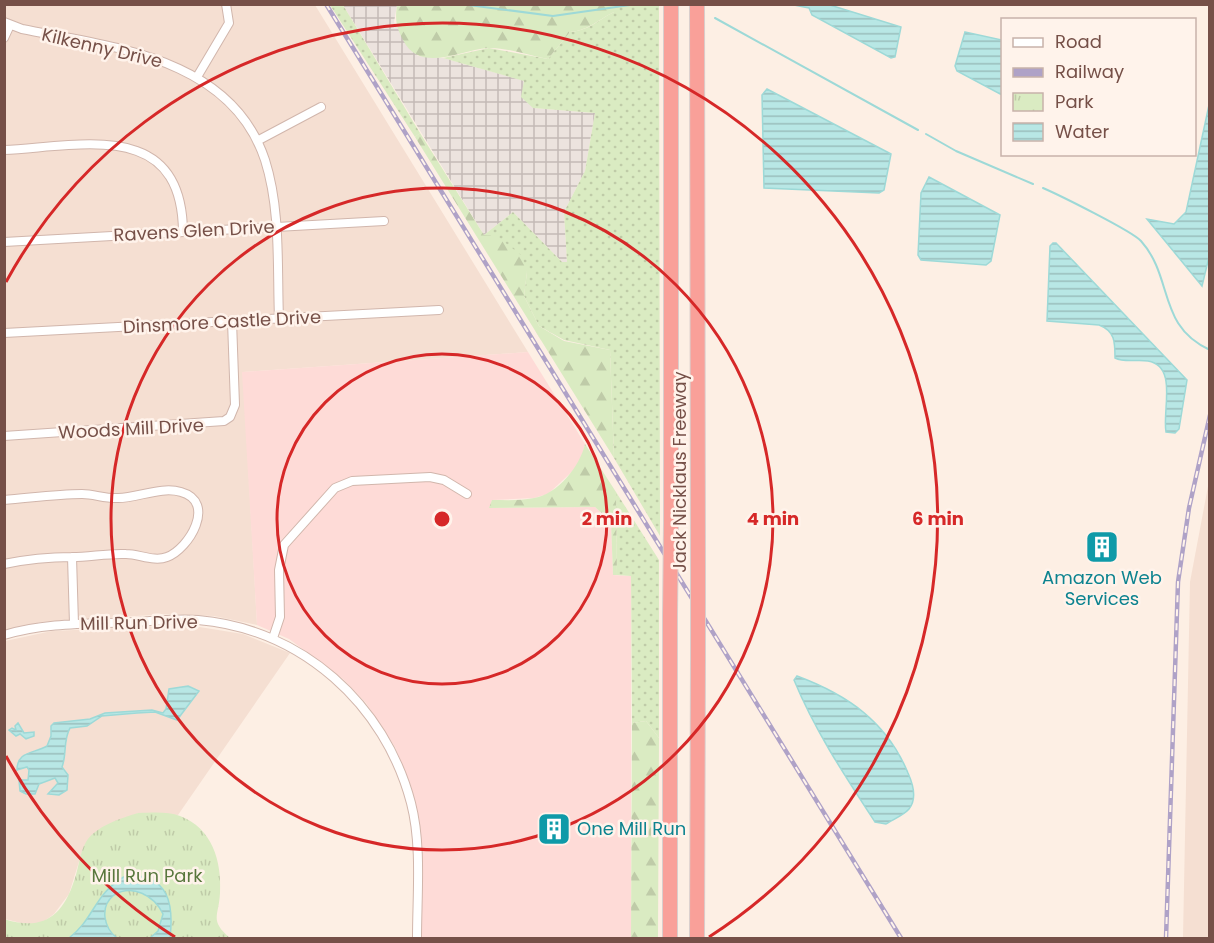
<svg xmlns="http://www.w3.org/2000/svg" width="1214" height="943" font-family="Poppins,sans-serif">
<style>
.residential{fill:#f5dfd2}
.commercial{fill:#fedbd7}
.industrial{fill:url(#industrial-grid)}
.grass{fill:url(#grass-dots)}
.forest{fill:url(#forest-firs)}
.park{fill:url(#park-tufts)}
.water{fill:url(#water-rules);stroke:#9dd9d7;stroke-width:1.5}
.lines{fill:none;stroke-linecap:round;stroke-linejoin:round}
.stream{stroke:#9dd9d7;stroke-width:2}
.street-casing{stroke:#d1b6ac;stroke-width:10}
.highway-casing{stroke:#d9cecc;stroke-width:16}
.street{stroke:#fff;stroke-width:8}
.highway{stroke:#f9a099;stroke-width:14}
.rail-casing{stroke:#afa2c7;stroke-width:4.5}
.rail{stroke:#fff3eb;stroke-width:2;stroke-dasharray:7;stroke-linecap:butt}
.highway-bridge-casing{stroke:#d9cecc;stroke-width:16;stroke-linecap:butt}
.highway-bridge{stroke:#f9a099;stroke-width:14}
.ring{fill:none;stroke:#d62828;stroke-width:3}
.labels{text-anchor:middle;stroke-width:5;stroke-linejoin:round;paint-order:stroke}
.street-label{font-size:18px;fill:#765048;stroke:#fff3eb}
.culture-label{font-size:18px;fill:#0d838f;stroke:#fff3eb}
.park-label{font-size:18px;fill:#59773d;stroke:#fff3eb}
.centre{fill:#d62828;stroke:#fff3eb;stroke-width:3}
.ring-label{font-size:18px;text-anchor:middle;font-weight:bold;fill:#d62828;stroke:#fff3eb;stroke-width:5;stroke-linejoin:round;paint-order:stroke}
</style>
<defs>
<pattern id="industrial-grid" width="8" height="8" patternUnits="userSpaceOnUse" patternTransform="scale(1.5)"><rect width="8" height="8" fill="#ece3de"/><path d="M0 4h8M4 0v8" fill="none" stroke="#c4bab6"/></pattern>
<pattern id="grass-dots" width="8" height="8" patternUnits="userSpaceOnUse" patternTransform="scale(1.5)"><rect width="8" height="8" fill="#daebc2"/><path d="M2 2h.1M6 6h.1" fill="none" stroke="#bfcba8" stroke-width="1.8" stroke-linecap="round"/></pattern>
<pattern id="forest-firs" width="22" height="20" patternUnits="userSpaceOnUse" patternTransform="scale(1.5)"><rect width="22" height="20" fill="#daebc2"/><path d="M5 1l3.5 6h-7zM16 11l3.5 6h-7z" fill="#bfcba8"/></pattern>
<pattern id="park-tufts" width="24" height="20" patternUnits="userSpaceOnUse" patternTransform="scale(1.5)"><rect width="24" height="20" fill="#daebc2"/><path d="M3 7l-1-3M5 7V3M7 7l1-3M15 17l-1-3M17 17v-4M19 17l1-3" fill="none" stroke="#bfcba8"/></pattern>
<pattern id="water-rules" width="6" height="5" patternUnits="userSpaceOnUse" patternTransform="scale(1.5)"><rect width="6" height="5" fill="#b8e7e5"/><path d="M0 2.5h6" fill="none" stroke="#9abebc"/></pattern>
</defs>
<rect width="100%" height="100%" fill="#fdefe4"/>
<path class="residential" d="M5,5H315L528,352L243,372L257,625L214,616L168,614L41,622L5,631Z
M1209,481V938H1183L1190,582Z
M187,625L243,634L290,653L178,815L138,813L82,852L69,894L54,914L42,923L29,925L5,919V641L52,631Z"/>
<path class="commercial" d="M528,352L585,444L582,456L577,467L548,494L534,498L492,500L490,508L595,507L611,522L613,575L631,576V938H421L419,820L408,779L395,747L366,703L343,679L289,639L257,625L242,372Z"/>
<path class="industrial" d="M343,5H397L394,22L418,56L443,58L525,81L533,108L595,113L585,171L564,212L567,262H562L513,212L484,235Z"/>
<path class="grass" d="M330,5H343L420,133L415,137Z
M614,5H659L660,536L614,458L610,350L564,340L539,326L524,296L527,272L484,235L513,212L562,262H567L564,212L585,171L595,113L533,108L521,97L524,81L443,58L489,48L548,59L570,32C590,30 596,21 614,12Z
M616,492L659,560V738L646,721L632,723L631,576L617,575Z"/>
<path class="forest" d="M397,5L614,4V12C596,21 589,30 570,32L548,59C529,56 506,47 488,48C460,50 420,74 403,40C396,26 395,20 397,5Z
M420,133L484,235L497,236L522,256L527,272L524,296L539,326L564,341L610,350L614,458L415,137Z
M585,444L616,492L617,575H613L611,522L595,507L489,508L492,500C505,500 520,501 534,498C558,494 580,466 585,444Z
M646,721L659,738L658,938H631L632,723Z"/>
<path class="park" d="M138,813C150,813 168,811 180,816C212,828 222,861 220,893C219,916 209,920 230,938H5L4,919C41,931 62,918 74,881C79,868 79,854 86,842C96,826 121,818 138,813Z"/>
<path class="water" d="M794,5H830L901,27L895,57L891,58L812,15L809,8Z
M965,32L1002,40V95L957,71L955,66Z
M767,89L891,154L884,190L879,193L764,188L762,95Z
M1209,105L1210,253L1202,286L1147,219L1174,224L1186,212Z
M929,177L1000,215L991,261L986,265L921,260L918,255L921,193Z
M1053,243H1056L1187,380L1179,429L1175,433L1166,432C1162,411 1178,366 1148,361C1137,359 1125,363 1115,358C1115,342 1115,331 1099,325L1047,321L1050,246Z
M797,676C848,695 887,722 908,773C913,784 917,799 909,809C904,815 892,820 886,824L875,822C845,776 815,731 794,680Z
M188,686L199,691L177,720L155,712L137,713L102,716L87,726L70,728C63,740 67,754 62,767L68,775L67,790L59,795L48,794L58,783L55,778L39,784L35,794H26L20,791L19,780H28L29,770L27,767L17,770C17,751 33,754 47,746L51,736V726L54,723L90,719L105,713L152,710L163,713L166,709L169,689Z
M18,723L24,733L34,732V736L26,739L20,734L16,736L9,730L12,728L16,730L15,726Z
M127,875C169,875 174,904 170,938H150L158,931L163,914C154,895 132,884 114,895C99,907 104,928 117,938H69C96,917 93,894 127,875Z"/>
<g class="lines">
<path class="stream" d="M461,4L553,16L637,4
M715,18L918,130
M926,134L956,151L1033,184
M1043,188C1059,195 1132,231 1141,241C1174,278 1157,326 1210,350"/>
<defs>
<path id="street" d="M4,22L22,29C112,47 231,57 265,160C281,210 277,267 279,319
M4,38L10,25
M197,77L229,23L226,4
M257,141L321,107
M4,150C83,146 182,119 183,232
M4,242L384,221
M4,333L439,310
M4,436L224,421L230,417L235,405L232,321
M4,500C30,498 56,494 82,494C94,494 106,499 118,498C138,498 161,486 181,492C217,502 189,549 167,557C154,562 139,554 126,554C108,553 90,557 72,557C48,557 28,559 4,564
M72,557L74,624
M4,635C46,622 92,624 135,622C156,621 178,618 198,620C302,629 385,704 411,803C422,845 417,895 417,938
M273,638L280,617L279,570L284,545L335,488L352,481L430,477L444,480L467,494"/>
<path id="highway" d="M697,4L698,567
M671,523V4
M670,615V938
M697,938L698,659"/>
</defs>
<use href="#street" class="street-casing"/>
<use href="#highway" class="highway-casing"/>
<use href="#street" class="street"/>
<use href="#highway" class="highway"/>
<defs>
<path id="rail" d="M326,4L901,938
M1166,938L1178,582L1189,508L1210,415"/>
</defs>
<use href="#rail" class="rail-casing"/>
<use href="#rail" class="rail"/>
<defs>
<path id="highway-bridge" d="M670,615L671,523
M698,659V567"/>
</defs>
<use href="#highway-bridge" class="highway-bridge-casing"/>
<use href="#highway-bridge" class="highway-bridge"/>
</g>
<g class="ring">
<circle cx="442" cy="519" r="165"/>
<circle cx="442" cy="519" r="331"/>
<path d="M175 937A496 496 0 0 1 6 756M6 282A496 496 0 1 1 709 937"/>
</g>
<defs>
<symbol id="building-square" viewBox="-11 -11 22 22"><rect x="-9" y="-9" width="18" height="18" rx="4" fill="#0f9aa8" stroke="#fff3eb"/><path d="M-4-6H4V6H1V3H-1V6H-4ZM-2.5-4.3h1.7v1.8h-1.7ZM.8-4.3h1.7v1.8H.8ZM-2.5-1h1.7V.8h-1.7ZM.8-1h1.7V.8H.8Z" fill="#fff"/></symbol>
</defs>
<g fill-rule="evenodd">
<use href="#building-square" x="1083" y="528" width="38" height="38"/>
<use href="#building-square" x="535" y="810" width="38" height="38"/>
</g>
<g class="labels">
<g class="street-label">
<text transform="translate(102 48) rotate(13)" y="6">Kilkenny Drive</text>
<text transform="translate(194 231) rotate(-3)" y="6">Ravens Glen Drive</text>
<text transform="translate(222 322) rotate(-3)" y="6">Dinsmore Castle Drive</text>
<text transform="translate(131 429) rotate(-3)" y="6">Woods Mill Drive</text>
<text transform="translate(680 472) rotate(-90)" y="6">Jack Nicklaus Freeway</text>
<text transform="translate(139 623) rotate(-1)" y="6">Mill Run Drive</text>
</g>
<g class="culture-label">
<text x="1102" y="584">Amazon Web<tspan x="1102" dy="21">Services</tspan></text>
<text x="577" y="835" text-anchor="start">One Mill Run</text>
</g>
<g class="park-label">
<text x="147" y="882">Mill Run Park</text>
</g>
</g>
<circle cx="442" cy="519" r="9" class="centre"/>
<g class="ring-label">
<text x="607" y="525">2 min</text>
<text x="773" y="525">4 min</text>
<text x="938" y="525">6 min</text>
</g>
<rect width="1214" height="943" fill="none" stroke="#765048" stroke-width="12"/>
<rect x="1001" y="18" width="195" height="138" fill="#fff3eb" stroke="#c8b2aa" stroke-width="1.5"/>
<rect x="1013" y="38" width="30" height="9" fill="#ffffff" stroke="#c8b2aa" stroke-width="1.5"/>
<text x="1055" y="48" font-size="18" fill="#765048">Road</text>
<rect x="1013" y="68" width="30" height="9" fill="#afa2c7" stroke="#c8b2aa" stroke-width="1.5"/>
<text x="1055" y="78" font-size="18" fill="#765048">Railway</text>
<rect x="1013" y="93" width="30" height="18" fill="url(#park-tufts)" stroke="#c8b2aa" stroke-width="1.5"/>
<text x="1055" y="108" font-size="18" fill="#765048">Park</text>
<rect x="1013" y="123" width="30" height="18" fill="url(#water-rules)" stroke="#c8b2aa" stroke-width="1.5"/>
<text x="1055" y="138" font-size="18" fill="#765048">Water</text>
</svg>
